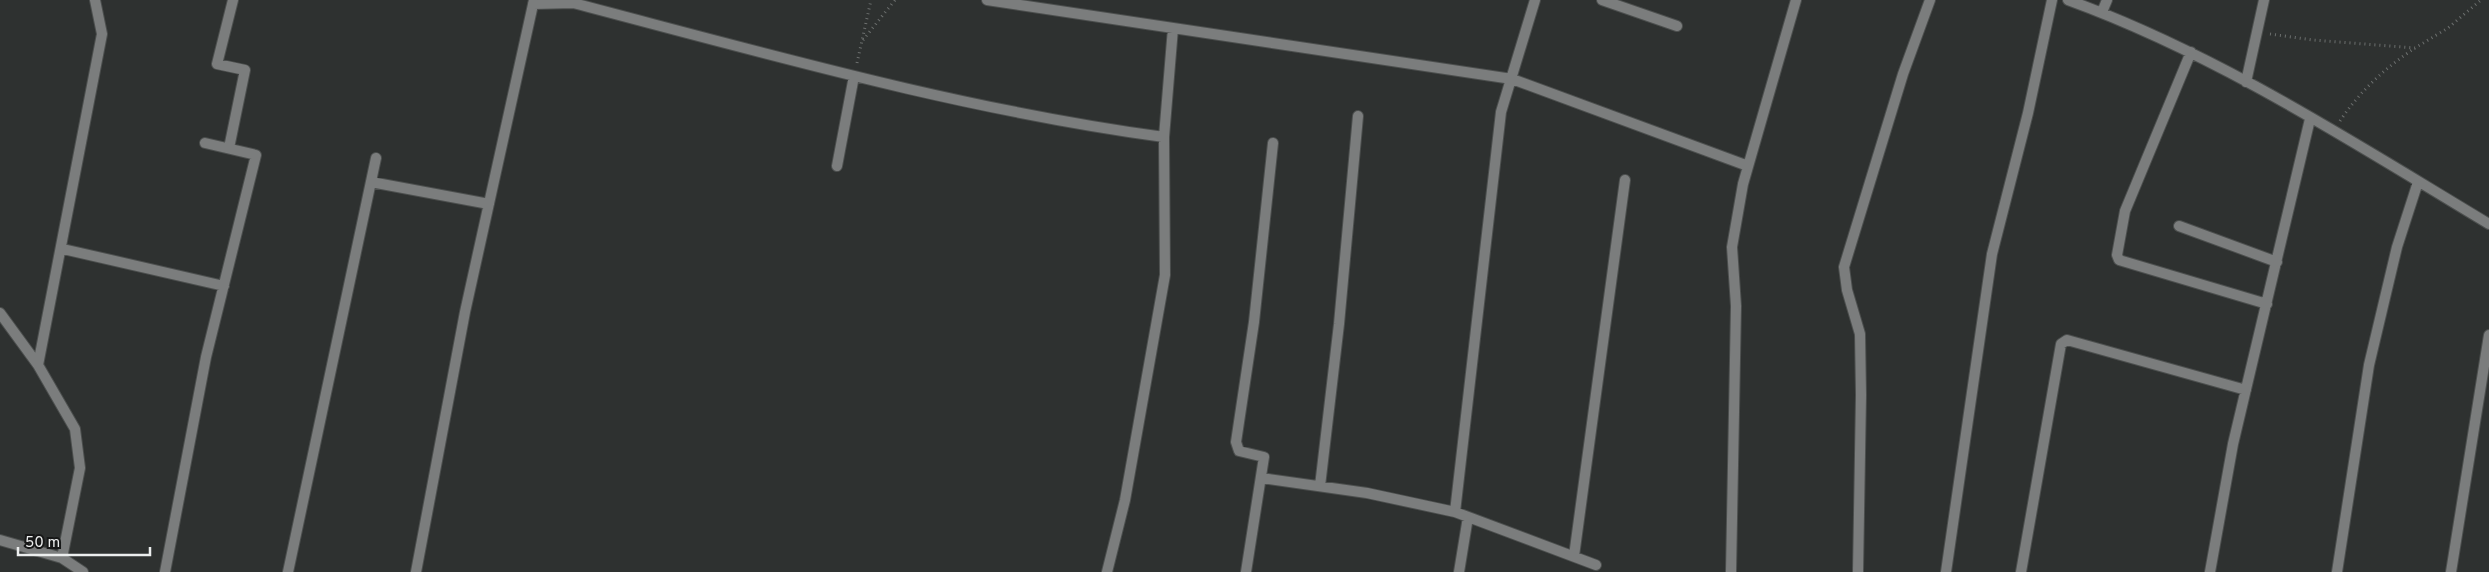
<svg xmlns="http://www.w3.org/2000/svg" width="2489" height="572" font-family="Overpass,sans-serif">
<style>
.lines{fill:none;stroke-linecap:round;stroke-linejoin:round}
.street-casing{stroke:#4c4f4e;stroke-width:12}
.path{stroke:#6c6f6e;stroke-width:3;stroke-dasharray:1 4;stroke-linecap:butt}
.street{stroke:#7b7d7d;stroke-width:10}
</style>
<rect width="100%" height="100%" fill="#2e3130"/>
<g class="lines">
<defs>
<path id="street" d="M987,0L1512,79L1748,166
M1602,0L1677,26
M2068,0C2217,54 2354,143 2489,224
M533,4L573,3C768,54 964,110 1164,137
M2102,12L2107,0
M2191,52L2125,211L2117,255L2119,260L2267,304
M2246,82L2264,0
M229,148L245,70L217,64L233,0
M837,166L854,76
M371,182L489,204
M2179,226L2277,262
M63,249L224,286
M0,313L38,365L75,429L80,468L62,558
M38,365L102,34L95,0
M1261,478L1367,493L1455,512L1596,565
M1320,486L1339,324L1358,116
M1455,512L1501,112L1535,0
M0,540L62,558L83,572
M1574,556L1625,180
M165,572L206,357L256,155L205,143
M288,572L376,158
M416,572L465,312L534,0
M1107,572L1125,500L1165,275L1164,137L1173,28
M1246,572L1264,457L1239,451L1236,442L1254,322L1273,143
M1459,572L1468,517
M1731,572L1736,306L1732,247L1743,184L1796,0
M1858,572L1861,395L1860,334L1847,290L1844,267L1903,74L1930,0
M1946,572L1992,254L2028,113L2052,0
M2021,572L2061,344L2067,340L2246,390
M2210,572L2233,444L2310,119
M2337,572L2369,365L2397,247L2418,182
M2451,572L2489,335"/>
</defs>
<use href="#street" class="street-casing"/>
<path class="path" d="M2270,34L2313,40L2415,48L2448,28L2481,0
M863,40L895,0
M857,63L871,0
M2340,121C2360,91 2385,68 2415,48"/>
<use href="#street" class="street"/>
</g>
<path d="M18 547v8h132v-8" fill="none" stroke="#eceeee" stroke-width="2.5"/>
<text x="25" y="547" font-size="15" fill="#eceeee" stroke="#171818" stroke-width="4" paint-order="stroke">50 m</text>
</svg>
